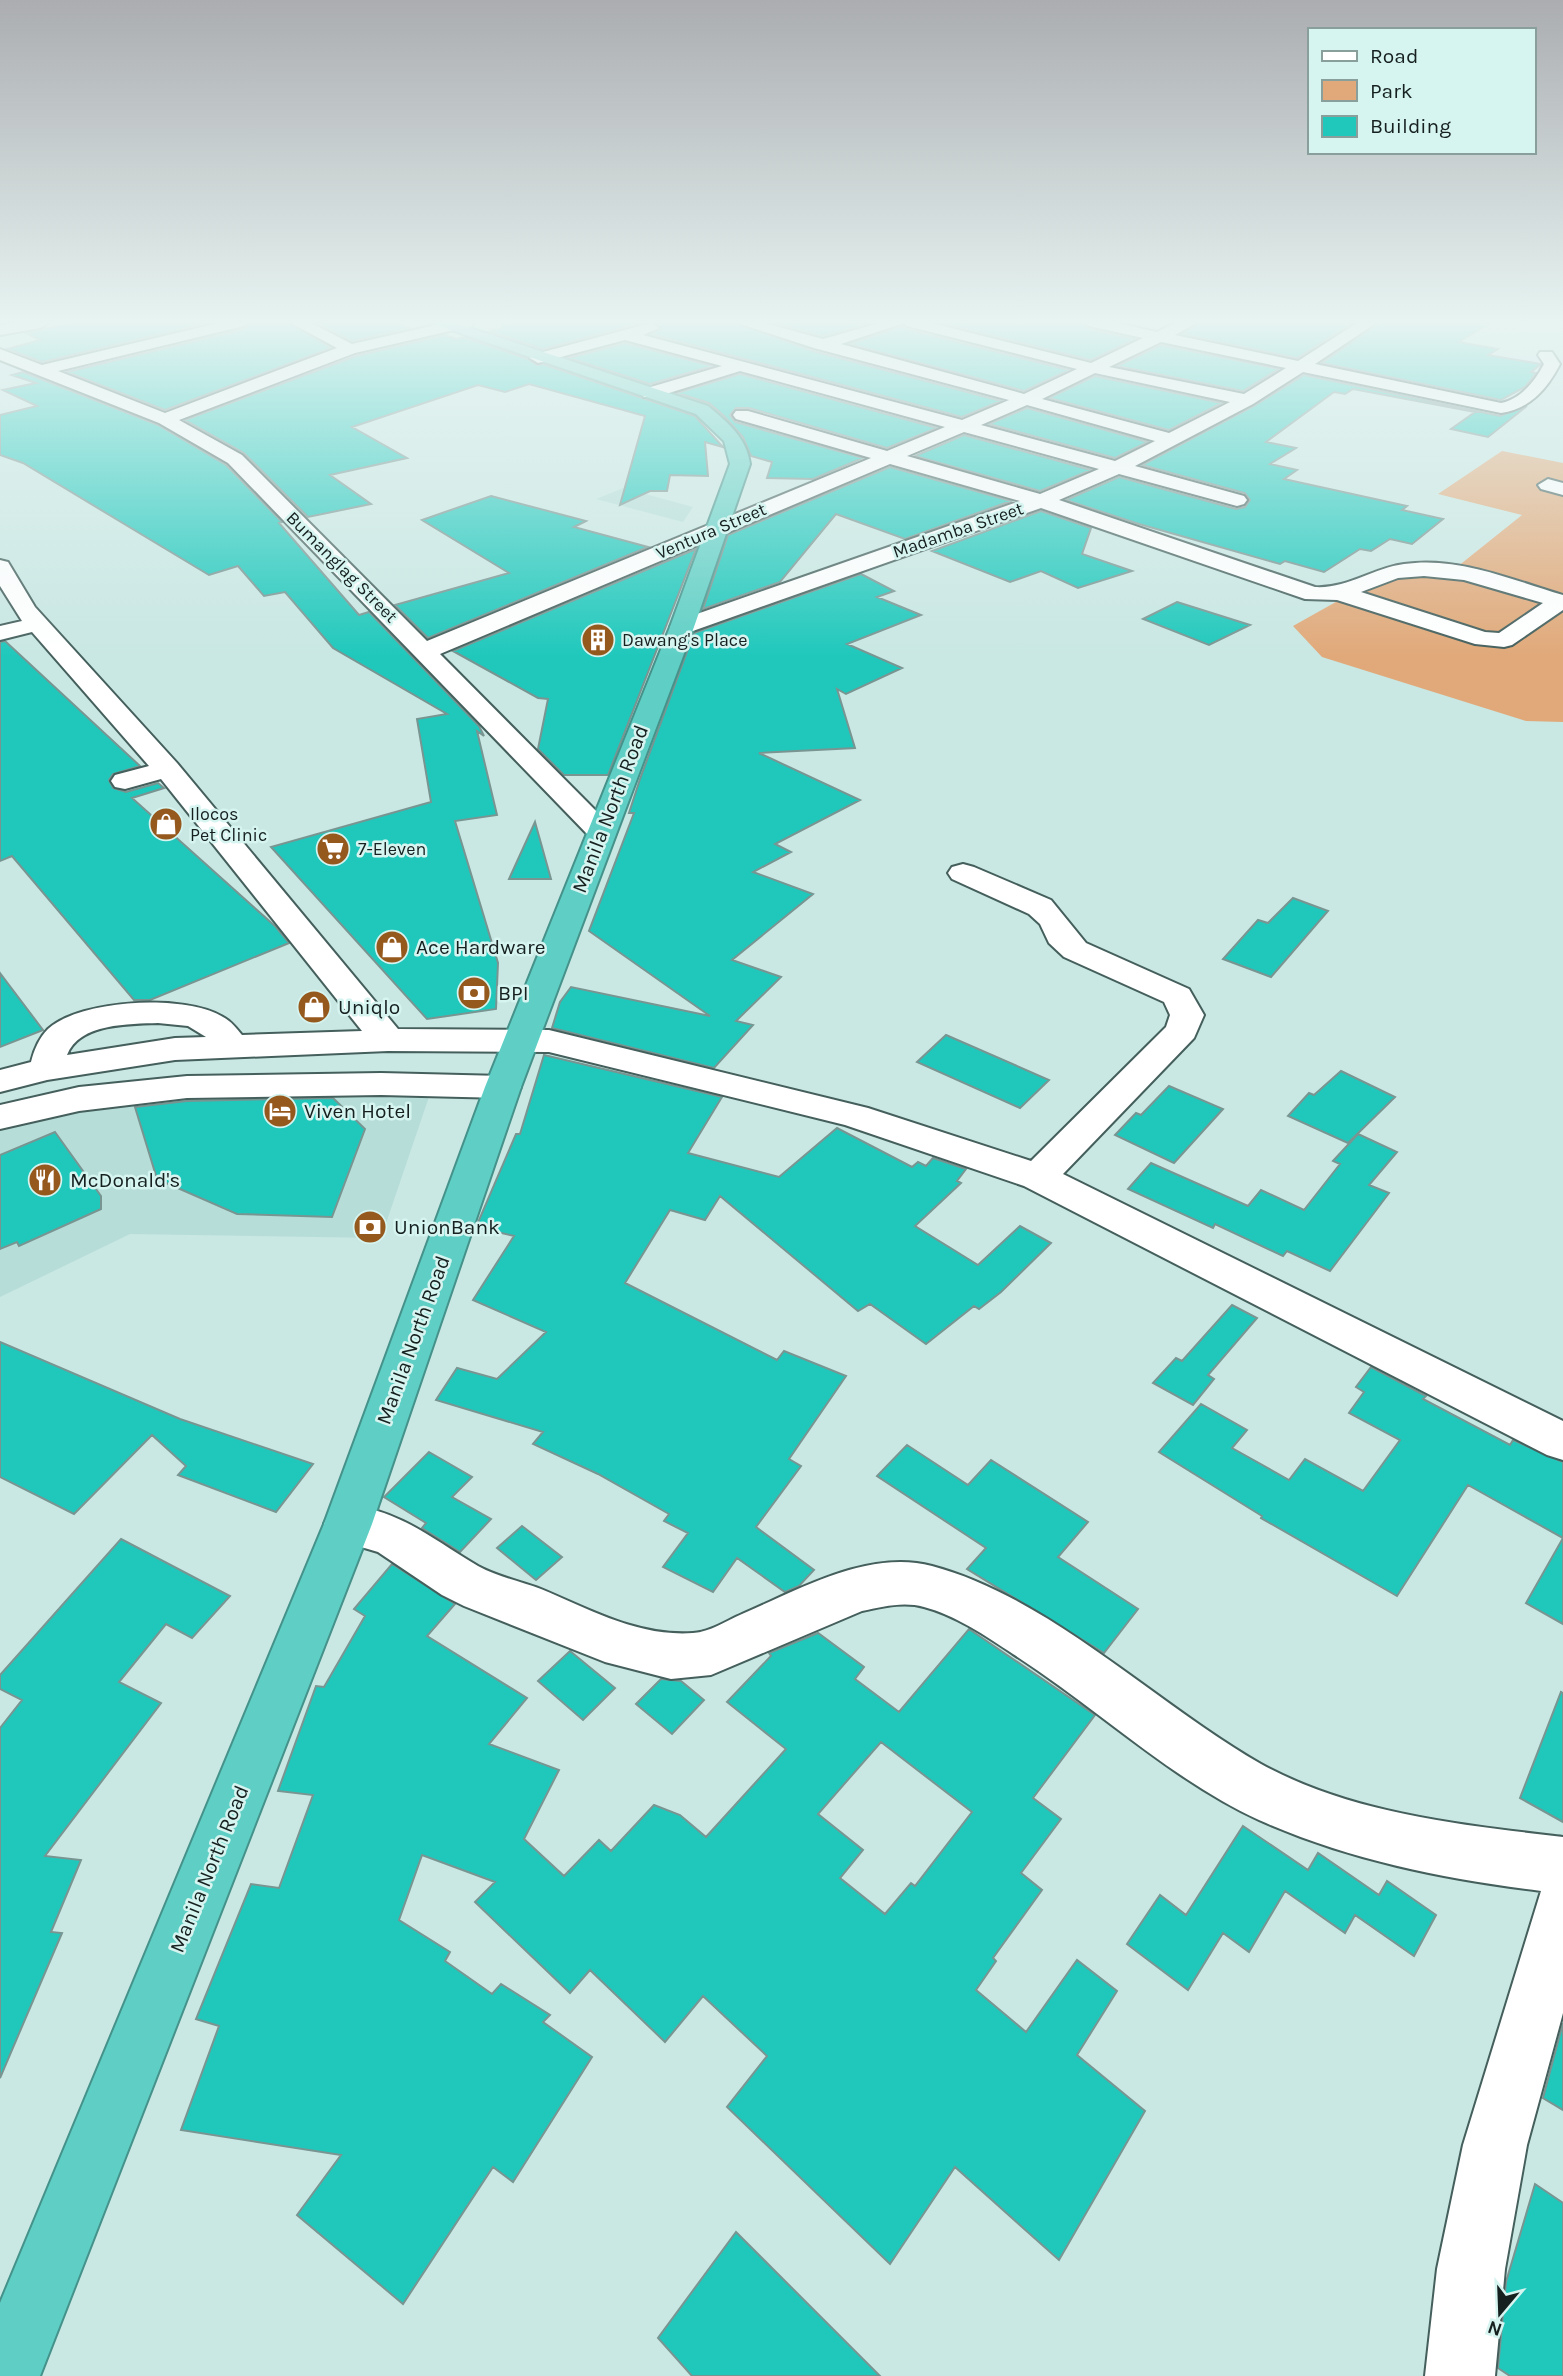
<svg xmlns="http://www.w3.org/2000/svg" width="1563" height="2376" font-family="Karla,sans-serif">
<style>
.built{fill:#b6ddd8}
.green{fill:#e1a97a}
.building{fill:#20c8bc;stroke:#799592;stroke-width:2;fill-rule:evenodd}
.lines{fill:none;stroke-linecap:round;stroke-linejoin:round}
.minor-casing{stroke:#445f5c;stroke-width:4}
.highway-casing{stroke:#45928b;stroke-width:4}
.minor{fill:#fff;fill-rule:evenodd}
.highway{fill:#5fcfc5;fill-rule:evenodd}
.labels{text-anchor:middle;stroke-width:5;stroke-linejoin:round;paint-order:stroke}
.far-street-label{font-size:18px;fill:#15201f;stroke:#d6f4f0}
.far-poi-label{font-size:18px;fill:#15201f;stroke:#d6f4f0;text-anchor:start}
.street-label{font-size:21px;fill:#15201f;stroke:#d6f4f0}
.poi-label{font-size:21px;fill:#15201f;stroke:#d6f4f0;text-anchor:start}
</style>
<rect width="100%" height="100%" fill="#c9e7e3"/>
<path class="built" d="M623,488L693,507L683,522L596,499Z
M163,1078L434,1082L381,1238L130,1234L0,1297V1104Z"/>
<path class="green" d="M1502,451L1563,463V722L1526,721L1322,657L1293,626L1384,575L1452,571L1522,515L1438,494Z"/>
<path class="building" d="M72,323H207L42,362L8,349L40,340L26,333Z
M250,323H289L331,348L165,410L67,372L245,329Z
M317,323H397L409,328L352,341Z
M502,323H640L543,349L489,331L501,329Z
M656,323H736L813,351L1001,401L962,417L651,334L661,329Z
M775,323H870L823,336Z
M942,323H1083L1088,329L1135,339L1091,360Z
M1199,323H1352L1297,358L1182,334Z
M1379,323H1490L1459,342L1498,349L1488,355L1541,364L1531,372L1536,373L1525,387L1501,400L1322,363Z
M903,326L906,329L1069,370L1024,391L850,344Z
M445,335L456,339L464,337L528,359L537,365L543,364L695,416L723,447L705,442L708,476L670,475L667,491H650L620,505L645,416L529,384L505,392L478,385L352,427L407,458L330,475L371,504L308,517L244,453L185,420L356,356Z
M625,343L712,366L650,384L569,358Z
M1161,345L1279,369L1243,391L1117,366Z
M23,372L158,425L226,465L282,522L279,523L359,615L369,612L479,726L484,736L477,731L497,815L455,821L498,963L496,1009L427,1019L271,847L431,802L417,719L447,714L333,648L285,592L264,596L238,566L209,575L23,463L0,455V415L37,406L3,390L36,383L12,375Z
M740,374L937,428L887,448L749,408H736L730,415L735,422L863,458L813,479L767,478L772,462L751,456L743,437L724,416L709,403L677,393Z
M1304,375L1500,416L1527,406L1488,437L1451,429L1475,412L1353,389L1345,394L1334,392L1266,442L1296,448L1270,464L1297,470L1284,479L1407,506L1402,510L1443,519L1412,544L1390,539L1371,551L1360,549L1324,572L1285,561L1280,564L1139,524L1066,500L1119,477L1236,509L1245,507L1250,500L1245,493L1142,465L1254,406Z
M1095,376L1222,403L1169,430L1049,398Z
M1027,408L1148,442L1115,458L989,424Z
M964,435L1091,470L1040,491L915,456Z
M890,467L1011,501L905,539L836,514L780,582L703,609L728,535Z
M491,496L586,521L574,527L648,547L428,638L395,605L509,573L422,520Z
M1041,511L1091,528L1082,554L1132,571L1078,588L1041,571L1010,582L932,551Z
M696,549L608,775H564L538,749L548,699L538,698L453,651Z
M861,574L894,591L877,597L921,615L847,644L902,668L846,694L837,689L855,748L759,753L860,800L775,844L791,852L753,872L813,894L732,960L781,977L736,1021L753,1025L714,1068L552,1028L560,1002L571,987L710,1016L589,931L634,813H629L640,779L694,633Z
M1177,602L1250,625L1209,645L1143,619Z
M5,641L140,766L113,774L109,780L113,788L126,792L158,783L164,788L132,798L276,927L289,943L150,1000H134L12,856L0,861V642Z
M535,822L551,879H509Z
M1293,898L1328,911L1271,977L1223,959L1258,920L1268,923Z
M0,973L43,1030L0,1047Z
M946,1035L1049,1080L1020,1108L917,1062Z
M544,1055L722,1097L688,1153L779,1177L837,1128L912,1167L918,1162L926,1166L933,1158L966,1169L957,1181L961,1183L915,1226L978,1265L1020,1226L1051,1243L1001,1292L979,1309L974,1306L926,1344L870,1304L858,1311L720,1196L705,1220L670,1210L625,1283L777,1360L784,1351L846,1376L789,1459L801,1466L756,1527L814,1570L799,1586L785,1592L737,1558L713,1592L663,1567L688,1533L664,1521L669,1514L598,1474L533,1444L543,1432L436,1400L457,1368L497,1379L546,1332L473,1300L514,1236L476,1227L516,1134H520Z
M1341,1071L1395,1097L1348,1143L1288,1116L1309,1093L1314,1095Z
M1169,1086L1223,1109L1174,1163L1115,1135L1136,1113L1141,1115Z
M333,1098L365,1129L332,1217L237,1214L157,1179L135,1107L187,1101Z
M55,1132L101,1196V1209L19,1246L17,1242L0,1249V1155Z
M1358,1134L1397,1152L1369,1185L1389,1193L1330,1271L1287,1251L1283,1256L1215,1224L1213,1228L1128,1189L1151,1163L1248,1206L1261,1190L1304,1210L1340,1164L1333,1161Z
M1232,1305L1257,1318L1208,1375L1214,1379L1193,1405L1153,1383L1176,1358L1182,1361Z
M0,1342L180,1419L313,1464L276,1512L178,1475L186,1466L152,1435L74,1514L0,1477Z
M1371,1367L1426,1396L1423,1399L1510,1445L1513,1440L1563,1462V1538L1468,1485L1397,1596L1261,1518L1262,1516L1159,1452L1201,1404L1247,1430L1232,1448L1289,1480L1305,1459L1363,1491L1400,1440L1349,1413L1364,1392L1356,1387Z
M907,1445L968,1485L991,1460L1088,1522L1058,1557L1138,1609L1104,1653L967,1569L986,1548L877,1476Z
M429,1452L472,1477L452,1497L491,1519L460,1552L422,1528L426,1523L384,1497Z
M522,1526L562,1557L536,1580L497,1548Z
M1563,1538V1624L1526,1603Z
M121,1539L230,1596L192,1638L166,1624L119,1682L161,1703L45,1856L81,1860L51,1932L62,1933L0,2078V1728L22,1700L0,1689V1675Z
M392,1564L455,1604L427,1636L527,1698L489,1744L559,1770L524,1839L564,1876L599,1840L611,1851L654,1805L680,1815L706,1837L786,1749L727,1702L771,1656L769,1653L818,1633L864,1667L855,1679L899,1712L969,1629L1095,1715L1033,1798L1061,1819L1021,1873L1042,1890L993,1958L996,1961L976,1990L1026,2032L1077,1960L1117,1991L1077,2055L1145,2111L1059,2260L955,2167L890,2264L727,2107L767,2056L703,1996L665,2042L590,1970L570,1993L475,1902L495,1882L422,1855L399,1920L450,1952L445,1961L492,1994L501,1984L550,2015L543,2022L592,2057L513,2182L493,2167L403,2304L297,2215L341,2155L181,2130L219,2026L196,2019L251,1884L279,1888L313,1795L278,1791L316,1686L324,1687L365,1616L354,1609ZM881,1742L972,1812L915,1886L911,1883L885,1914L840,1878L863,1850L818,1814Z
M570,1651L615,1688L583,1720L538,1681Z
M661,1679L681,1681L704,1700L672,1734L636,1704Z
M1561,1692L1563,1693V1822L1520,1798Z
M1243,1826L1308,1870L1318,1853L1379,1895L1387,1881L1436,1915L1414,1956L1355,1915L1345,1933L1285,1891L1249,1952L1223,1933L1188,1990L1127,1944L1160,1895L1186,1915Z
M1563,2023V2110L1543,2098Z
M1535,2184L1563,2203V2376H1510L1498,2368L1506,2282Z
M736,2232L880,2376H692L658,2338Z"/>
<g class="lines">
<defs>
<path id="minor" d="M13,323H48L40,328L0,335V325Z
M219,323H247L244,326L58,371L165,413L337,348L291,323H311L352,344L445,323H474L471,326L355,353L179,420L242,455L427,641L871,458L736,419L733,415L736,411H748L887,451L945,427L740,371L656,397H644L641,393L644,389L722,366L625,340L538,363L530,358L532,355L651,323L659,328L643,335L962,420L1009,400L814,348L738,323H764L823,339L880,323H931L1091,363L1143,338L1089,326L1086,323H1117L1157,332L1175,323H1196L1175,335L1298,361L1357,323H1376L1315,364L1501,403C1521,399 1535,381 1544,364L1538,355L1540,352H1552L1560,364C1547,389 1530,409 1501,413L1303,372L1253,404L1135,466L1244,496L1247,500L1244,504L1237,506L1119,474L1059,500L1315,587C1347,589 1373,568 1404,564C1458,556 1512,580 1563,595V610L1512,645L1504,647L1475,644L1337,600L1305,599L1041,508L690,632H674L670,627L674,622L1020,501L890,464L440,654L610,825L614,831L610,837L600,840L590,837L228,463L159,423L0,360V349L42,365ZM904,323L907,326L1077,369L1024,394L841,344ZM1161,342L1286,368L1244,394L1109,367ZM1095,373L1230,402L1169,433L1042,399ZM1027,405L1155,441L1115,461L981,425ZM964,432L1099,469L1040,494L907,456ZM1424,576L1464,580L1543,603L1499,633L1485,632L1361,592L1398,578Z
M1548,479L1563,483V495L1541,489L1538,485Z
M0,560L8,562L35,607L177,763L398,1029L549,1030L868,1108L1031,1161L1166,1027L1170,1015L1164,1002L1064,957L1049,943L1040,924L1029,914L952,879L948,873L952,867L963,864L974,867L1051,900L1086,943L1189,989L1204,1015L1194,1038L1063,1174L1563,1421V1460L1547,1455L1024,1186L845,1125L549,1052L388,1051L175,1060L47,1080L0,1092V1070L31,1062C34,1050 39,1038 48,1029C81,999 186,994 223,1017C231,1021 237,1029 242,1035L362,1031L161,779L125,789L115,787L111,781L115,775L149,766L32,632L0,640V626L22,621L0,586ZM158,1023L188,1026L206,1037L175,1038L67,1055C79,1023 130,1024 158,1023Z
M381,1073L503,1076L516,1079L521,1087L516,1095L503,1098L381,1095L187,1098L79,1111L0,1129V1105L79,1087L187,1076Z
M348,1504C407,1514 430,1538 478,1566C498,1577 520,1581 541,1589C589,1609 638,1637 693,1633C710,1632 726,1621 742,1614C798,1590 869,1549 932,1566C1049,1597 1156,1704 1261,1764C1352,1814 1462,1825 1563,1837V2013L1527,2145L1505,2269L1495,2376H1425L1437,2269L1463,2145L1541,1891C1444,1879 1348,1860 1259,1820C1170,1779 1096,1707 1013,1654C986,1636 955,1615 924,1607C903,1601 882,1607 862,1611L711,1675L671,1679L605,1662L464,1606L442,1595L378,1552L331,1538L324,1524L331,1510Z"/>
<path id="highway" d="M431,323H455L708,406C727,422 747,438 750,464L694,627L521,1087L372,1524L40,2376H0V2303L324,1524L485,1087L670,627L730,464L724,441L696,414Z"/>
</defs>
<use href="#minor" class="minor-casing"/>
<use href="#highway" class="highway-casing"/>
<use href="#minor" class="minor"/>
<use href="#highway" class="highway"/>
</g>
<linearGradient id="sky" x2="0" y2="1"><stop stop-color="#abadb0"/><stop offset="0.49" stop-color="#e7f4f2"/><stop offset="1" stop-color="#e7f4f2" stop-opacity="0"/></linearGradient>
<rect width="1563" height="656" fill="url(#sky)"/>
<defs>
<symbol id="building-disc" viewBox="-11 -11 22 22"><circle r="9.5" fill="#96591d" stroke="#d6f4f0"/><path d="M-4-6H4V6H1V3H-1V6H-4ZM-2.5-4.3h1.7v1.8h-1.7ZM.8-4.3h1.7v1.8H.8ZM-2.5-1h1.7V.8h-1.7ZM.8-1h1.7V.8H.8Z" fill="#fff"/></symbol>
<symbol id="shop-disc" viewBox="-11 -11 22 22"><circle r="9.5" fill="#96591d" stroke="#d6f4f0"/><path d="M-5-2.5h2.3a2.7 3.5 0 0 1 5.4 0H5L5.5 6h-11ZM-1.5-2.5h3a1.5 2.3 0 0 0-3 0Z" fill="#fff"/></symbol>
<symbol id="supermarket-disc" viewBox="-11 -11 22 22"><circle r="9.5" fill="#96591d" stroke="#d6f4f0"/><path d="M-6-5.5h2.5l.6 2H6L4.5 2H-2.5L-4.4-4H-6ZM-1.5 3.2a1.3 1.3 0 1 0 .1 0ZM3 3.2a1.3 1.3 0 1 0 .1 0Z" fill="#fff"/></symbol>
<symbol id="bank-disc" viewBox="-11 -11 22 22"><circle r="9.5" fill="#96591d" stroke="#d6f4f0"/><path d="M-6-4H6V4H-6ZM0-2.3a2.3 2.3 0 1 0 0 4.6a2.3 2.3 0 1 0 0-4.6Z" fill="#fff"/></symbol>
<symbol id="hotel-disc" viewBox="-11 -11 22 22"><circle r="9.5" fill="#96591d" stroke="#d6f4f0"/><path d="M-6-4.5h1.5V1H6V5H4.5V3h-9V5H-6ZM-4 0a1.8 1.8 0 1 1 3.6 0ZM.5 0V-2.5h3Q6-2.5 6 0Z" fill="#fff"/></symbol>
<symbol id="restaurant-disc" viewBox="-11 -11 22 22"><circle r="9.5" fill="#96591d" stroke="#d6f4f0"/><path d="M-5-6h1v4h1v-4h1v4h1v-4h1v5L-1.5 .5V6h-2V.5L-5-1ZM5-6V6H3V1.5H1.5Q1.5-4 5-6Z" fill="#fff"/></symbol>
</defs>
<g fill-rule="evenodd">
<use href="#building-disc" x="579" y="621" width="38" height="38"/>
<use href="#shop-disc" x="147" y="805" width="38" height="38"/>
<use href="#supermarket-disc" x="314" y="830" width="38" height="38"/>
<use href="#shop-disc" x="373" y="928" width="38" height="38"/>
<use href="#bank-disc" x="455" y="974" width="38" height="38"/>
<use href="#shop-disc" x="295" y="988" width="38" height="38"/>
<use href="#hotel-disc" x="261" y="1092" width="38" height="38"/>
<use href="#restaurant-disc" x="26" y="1161" width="38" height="38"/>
<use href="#bank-disc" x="351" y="1208" width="38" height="38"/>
</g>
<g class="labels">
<g class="far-street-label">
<text transform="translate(958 530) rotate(-19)" y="6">Madamba Street</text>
<text transform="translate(711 531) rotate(-23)" y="6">Ventura Street</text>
<text transform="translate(342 567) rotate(45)" y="6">Bumanglag Street</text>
</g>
<g class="far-poi-label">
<text x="622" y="646">Dawang's Place</text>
<text x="190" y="820">Ilocos<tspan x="190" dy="21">Pet Clinic</tspan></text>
<text x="358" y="855">7-Eleven</text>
</g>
<g class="street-label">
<text transform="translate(610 809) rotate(-69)" y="7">Manila North Road</text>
<text transform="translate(413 1340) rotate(-70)" y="7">Manila North Road</text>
<text transform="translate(209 1869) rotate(-68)" y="7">Manila North Road</text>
</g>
<g class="poi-label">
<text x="416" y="954">Ace Hardware</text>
<text x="498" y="1000">BPI</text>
<text x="338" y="1014">Uniqlo</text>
<text x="304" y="1118">Viven Hotel</text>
<text x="70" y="1187">McDonald's</text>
<text x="394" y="1234">UnionBank</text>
</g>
</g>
<rect x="1308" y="28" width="228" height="126" fill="#d6f4f0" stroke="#899f9c" stroke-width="2"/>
<rect x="1322" y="51" width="35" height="10" fill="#ffffff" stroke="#899f9c" stroke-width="2"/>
<text x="1370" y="63" font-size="21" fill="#15201f">Road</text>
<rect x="1322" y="80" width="35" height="21" fill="#e1a97a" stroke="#899f9c" stroke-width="2"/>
<text x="1370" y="98" font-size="21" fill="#15201f">Park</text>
<rect x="1322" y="116" width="35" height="21" fill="#20c8bc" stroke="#899f9c" stroke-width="2"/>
<text x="1370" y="133" font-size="21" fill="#15201f">Building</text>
<g transform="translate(1500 2313) rotate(199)" stroke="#d6f4f0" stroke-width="5" paint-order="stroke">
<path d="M0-5L12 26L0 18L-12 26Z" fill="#15201f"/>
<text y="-10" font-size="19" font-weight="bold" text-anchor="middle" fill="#15201f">N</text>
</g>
</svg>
